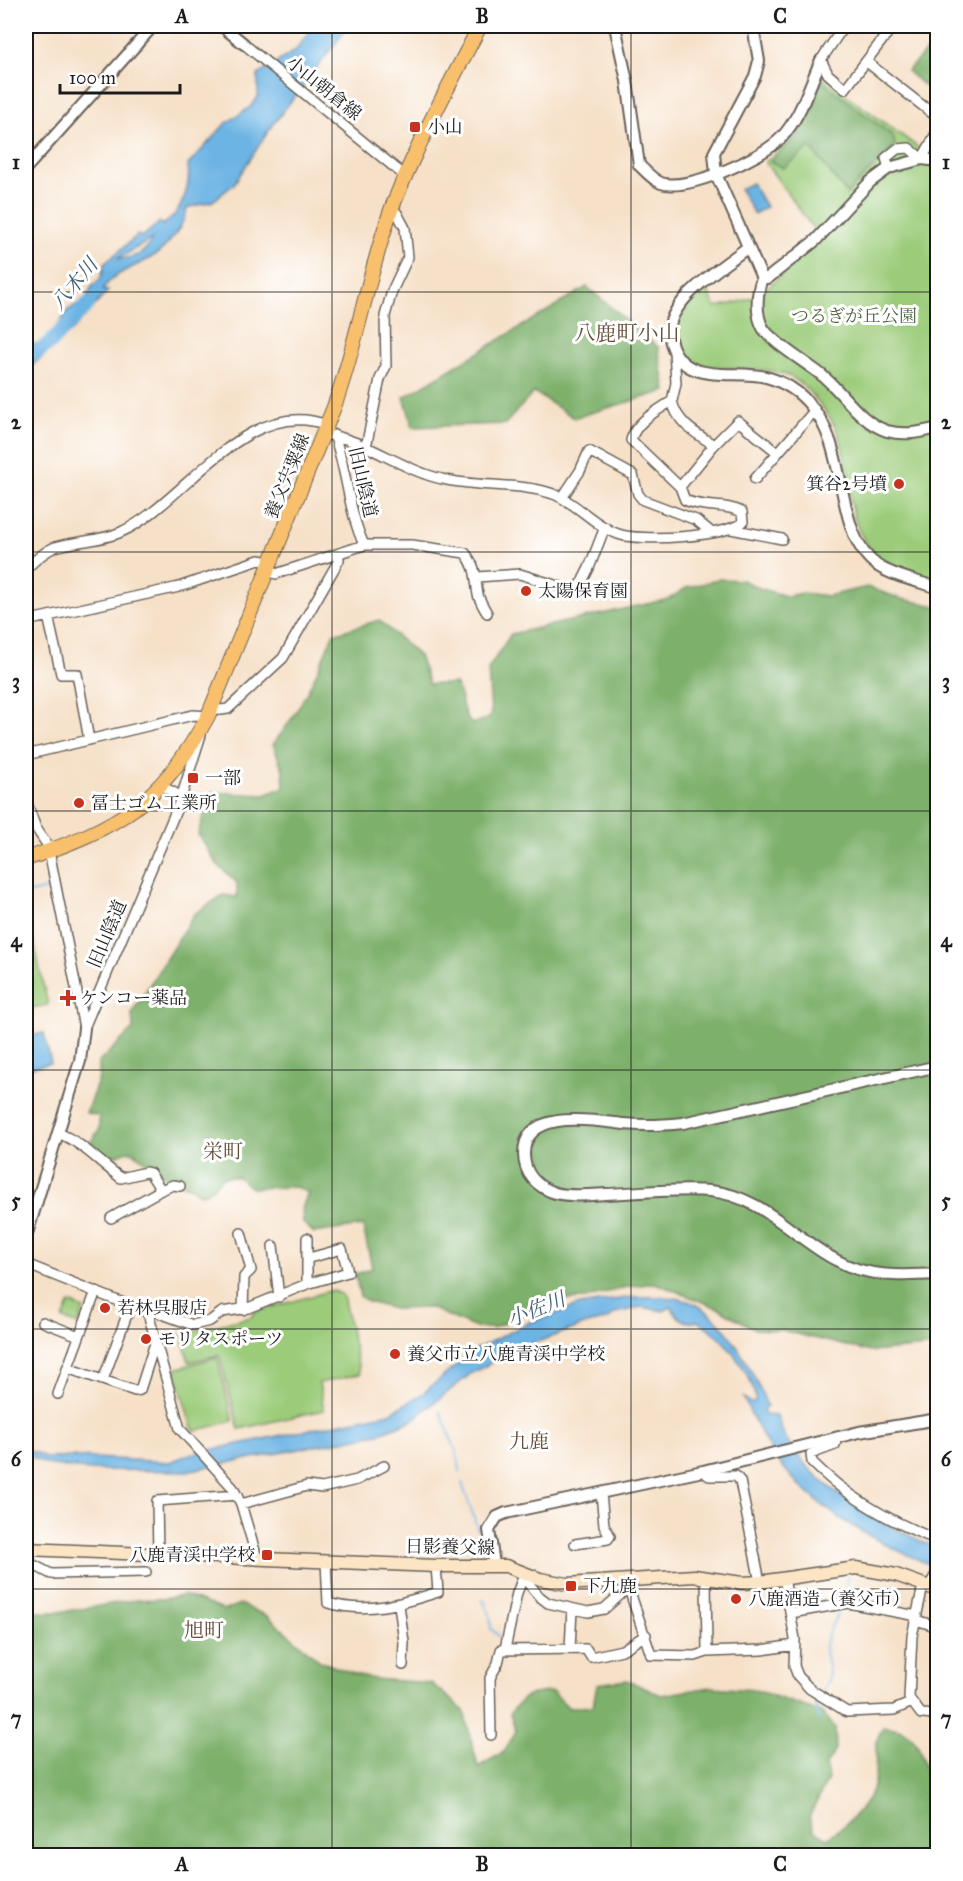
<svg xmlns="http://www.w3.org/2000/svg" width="963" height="1881" font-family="'IM FELL Great Primer','Noto Serif JP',serif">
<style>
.green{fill:#9ccc7a;stroke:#5c744b;stroke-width:1.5}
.forest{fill:#7db06a;stroke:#4c6643;stroke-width:1.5}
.water{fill:#6cb4e4;stroke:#446880;stroke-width:1.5;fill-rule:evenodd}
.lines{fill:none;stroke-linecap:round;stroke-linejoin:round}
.stream{stroke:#6cb4e4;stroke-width:2}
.river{stroke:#6cb4e4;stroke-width:15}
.minor-casing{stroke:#686158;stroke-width:12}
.tertiary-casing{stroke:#686158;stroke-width:14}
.secondary-casing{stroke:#686158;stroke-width:15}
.primary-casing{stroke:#686158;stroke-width:16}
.minor{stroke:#fff;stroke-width:9}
.tertiary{stroke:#fff;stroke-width:10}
.secondary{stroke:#fce5c4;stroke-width:12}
.primary{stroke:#f8bf6c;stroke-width:14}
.grid{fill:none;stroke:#1c1c1c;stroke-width:1.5;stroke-opacity:0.55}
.poi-dot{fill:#c8321e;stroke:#fff;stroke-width:2}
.labels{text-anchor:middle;stroke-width:6;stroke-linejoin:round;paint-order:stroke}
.street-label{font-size:18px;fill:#1c1c1c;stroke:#fff}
.poi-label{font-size:18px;fill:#1c1c1c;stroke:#fff;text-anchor:start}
.park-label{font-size:18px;fill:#4f6242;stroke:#fff}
.water-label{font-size:20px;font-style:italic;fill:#406076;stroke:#fff}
.neighbourhood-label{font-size:20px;fill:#654d3a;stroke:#fff}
.quarter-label{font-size:21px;fill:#654d3a;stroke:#fff}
.neatline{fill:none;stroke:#1c1c1c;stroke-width:2}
.grid-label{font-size:20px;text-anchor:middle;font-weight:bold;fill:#1c1c1c}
</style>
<rect width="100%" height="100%" fill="#fff"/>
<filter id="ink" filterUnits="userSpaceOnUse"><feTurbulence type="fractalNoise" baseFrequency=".0167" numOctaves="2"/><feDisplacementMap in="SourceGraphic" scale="12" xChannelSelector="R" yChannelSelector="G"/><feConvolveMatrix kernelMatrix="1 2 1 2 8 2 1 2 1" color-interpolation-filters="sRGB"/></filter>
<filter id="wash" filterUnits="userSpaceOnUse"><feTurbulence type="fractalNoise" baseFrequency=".008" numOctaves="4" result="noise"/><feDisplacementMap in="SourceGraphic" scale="24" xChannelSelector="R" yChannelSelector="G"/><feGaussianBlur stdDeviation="1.35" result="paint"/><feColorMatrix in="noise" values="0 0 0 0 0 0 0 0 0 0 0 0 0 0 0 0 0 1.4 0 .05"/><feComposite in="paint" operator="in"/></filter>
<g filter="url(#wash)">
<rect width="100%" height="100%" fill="#f6e0c7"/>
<path class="green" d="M820,76L922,150L937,157V583C916,576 893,570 876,555C843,524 853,478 840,439C833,418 818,400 801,384C769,353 691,388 676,340C668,314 688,299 705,284L715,307C726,305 740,303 751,298C779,285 796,254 815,231L765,162L801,130Z
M26,908L48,1005L26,1009Z
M333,1290L343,1296L360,1374L319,1383L324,1410L239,1429L219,1355L189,1362L181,1334L251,1317L255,1312Z
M70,1303L84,1309L78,1325L63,1319Z
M217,1357L233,1421L195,1431L191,1425L175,1369Z"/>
<path class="forest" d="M917,26H937V97L907,71L933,44Z
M821,81L893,136L895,145L847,194L810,147L783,168L770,161C803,133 809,124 821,81Z
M587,287L658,347L666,391L574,418L534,392L505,424L413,427L404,397Z
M719,579L742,580L759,588L786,596L803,593L828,596L867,587L902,599L937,606V1346L871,1352L781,1330L755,1329L718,1308L655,1283L626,1287L585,1299L564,1300L530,1311L493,1328H476L430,1308L394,1309L368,1302L360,1296L355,1275L372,1268L363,1226L314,1233L303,1223L302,1208L308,1193L296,1187L251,1188L238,1177H223L206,1193L199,1194L189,1186L173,1182L134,1153L128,1151L110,1158L87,1147L99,1130V1116L86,1113L99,1078V1062L133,1029L132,1013L194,914L223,895L237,897V883L216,863L198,834L211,792L265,795L284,787L283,770L273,744C301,710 317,674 333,634L379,620L419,656L429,684H455C464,697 460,713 472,724L489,718L491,713L488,669L511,634L669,599L686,588Z
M184,1595L224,1610L240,1604L267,1616L320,1661L351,1673L374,1679L431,1683L464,1711L478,1767L504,1752L516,1731L510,1714C524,1694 529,1693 553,1692L569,1708L593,1706L597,1684L627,1680L661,1695L711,1687L756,1690L823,1713L835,1728L836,1749L826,1765L828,1779L809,1817L814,1829L827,1838C843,1828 869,1805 873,1786C879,1766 871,1744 883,1727C888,1728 896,1727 901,1730C931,1742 927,1795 927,1821L937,1820V1855H26V1611C64,1616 99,1604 137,1600C156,1598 164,1601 184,1595Z"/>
<path class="water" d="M313,26H349L271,127L234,184L213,201L187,208C185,224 167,249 152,257C136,267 110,274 103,290L108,291L73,330L26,371L28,346L38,343L42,345L50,339L68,310L86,299L92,286L101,278L105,263L138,235L142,237L160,222L162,225C182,215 191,185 188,165L225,124L250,107L258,97V75L296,50ZM152,239C145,255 134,258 117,259Z
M752,183L766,207L754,214L740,189Z
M44,1033L51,1063L29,1068L26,1037Z
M632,1297C652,1297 674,1295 693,1303C725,1316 755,1374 767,1406L763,1409L765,1415L777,1416C781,1425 782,1433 787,1441C821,1493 883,1525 937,1548V1567C878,1545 813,1509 776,1458C762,1439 753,1418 743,1397L751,1403L755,1402C757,1380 726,1342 710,1329C706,1326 701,1325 698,1321C686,1325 677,1317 671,1307L663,1311L642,1307L616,1313L606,1320L590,1323L517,1349L472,1373L411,1421L377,1434L186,1471L87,1470L47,1464L26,1455V1449L47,1458L74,1457L170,1462L190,1454L390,1413L422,1394L475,1350L500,1337L530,1322L580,1305Z"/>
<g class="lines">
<path class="stream" d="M26,894L47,889
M440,1411L456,1451L460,1471
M462,1483L478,1530
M475,1536L482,1552L480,1561
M483,1600L490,1615L491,1629L499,1636
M844,1601L847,1576
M822,1691C836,1674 824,1662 825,1646C826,1634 836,1618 841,1607
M817,1698L815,1704L819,1720"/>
<path class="river" d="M26,360L51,342L88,304"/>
</g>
</g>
<g filter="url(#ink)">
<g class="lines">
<defs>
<path id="minor" d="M844,26L821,60L828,74L845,89L893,26
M244,44L405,176
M868,63L937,117V132L922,159L909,148L897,149L886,158L889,168
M26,153L33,160
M672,401C677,423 695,433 714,445L680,487
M323,434C366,439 401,470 442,479C479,488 521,482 556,495C579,505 595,526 618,534C640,542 726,537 743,522L742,512C725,503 704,509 685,500L680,487L631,440C636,421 657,411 672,401L676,383L674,351
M334,435C347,471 348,510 364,545
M714,445L738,421L777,452
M366,447L380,379L386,366L385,316L392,291L408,257L405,228L397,213L391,211
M755,479L815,410
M562,498L580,471L589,451L633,475L638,494L643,500L696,520L711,532
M731,529L782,539
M26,569C33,562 45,551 55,547C76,541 101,541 121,532C184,504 246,394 327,425
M477,577L520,574L577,592L589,568L605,527
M48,616L61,674H77L89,740
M26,621L179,587L259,560L265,561L268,571L276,574L364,545H412L465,553C477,567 475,578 478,595C480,601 484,608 487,613
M211,708L221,710L228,709L283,658L339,560V553
M26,755L193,715L208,716L206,719
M161,786L175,793L180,801
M26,801L36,828L48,846L84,1028
M84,1028L180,801L201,735
M58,1133C82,1142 100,1163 121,1178L146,1172L150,1173L161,1190L111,1218
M161,1190L173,1185L180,1186
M241,1233L251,1270L244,1277L243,1310
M273,1246L279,1297
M26,1264L148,1313L180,1429L233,1488L241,1504L257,1558
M307,1284V1238
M148,1313L154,1311L193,1325L210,1321L222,1312L248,1308L307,1284L348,1272L342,1249L309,1258
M43,1322L79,1336
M67,1368L135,1391L140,1390L155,1343
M103,1380L131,1304
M58,1394L96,1291
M837,1437L835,1445L811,1454L812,1462C847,1497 890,1522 938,1540
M703,1471L709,1476H736L740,1481L760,1582
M241,1504L307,1486L322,1488L357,1480L384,1466
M575,1544L608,1539L610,1536L604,1525L601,1493
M158,1553L157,1501L237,1495
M26,1561L51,1574L146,1572
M326,1561L328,1603C367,1614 401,1604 438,1592L436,1566
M526,1573L523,1577L539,1596L548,1603L588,1612L604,1609L620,1595L626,1585
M706,1577L707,1652L762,1650L794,1645
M784,1578L795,1639L794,1666L798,1676L810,1689L847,1712L894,1710L910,1703
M626,1580L651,1655L695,1656L707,1652
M923,1586L912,1636L909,1698L921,1714L938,1715
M928,1588L938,1571
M399,1605L404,1642L403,1665
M791,1613L848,1603L917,1616
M916,1620L938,1627
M505,1649L517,1593L523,1577
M570,1649L572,1609
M491,1735L490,1678L498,1663L501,1650L586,1649L591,1657L622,1650L646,1635"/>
<path id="tertiary" d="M222,26L244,44
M615,26L627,81L639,165C645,171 653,180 661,183C687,192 762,158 781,138C801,117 809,86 821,60
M753,26L759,61L755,76L714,153L716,174L762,278
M26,168L153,26
M748,247C724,266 661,303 670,339C681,387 732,369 766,377C784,382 800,392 811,406C850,451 833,535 878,566C895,577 918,581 938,588
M762,278C757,292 755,314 763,328C772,343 809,364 824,377C845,395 860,422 887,431C905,436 921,432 938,428
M762,278H768L816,240L870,182L889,168L922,159L938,161
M938,1066L683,1123C664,1125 644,1126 624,1124C596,1121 524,1107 524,1154C524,1174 537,1187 555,1193C571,1197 589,1195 605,1194C640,1193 675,1188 710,1191C763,1196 792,1237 836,1260C868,1278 902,1276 938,1274
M26,1237L80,1061L84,1028
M494,1565L489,1530L497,1517L506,1513L703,1471L859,1432L938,1419"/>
<path id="secondary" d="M26,1549L436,1566H506L540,1579L567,1584L694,1576L742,1583L760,1582L856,1568L896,1575L938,1590"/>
<path id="primary" d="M26,859C119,827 159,805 208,716L334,407C357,343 368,275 391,210C416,146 448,87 480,26"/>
</defs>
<use href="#minor" class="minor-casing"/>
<use href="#tertiary" class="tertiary-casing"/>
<use href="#secondary" class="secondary-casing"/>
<use href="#primary" class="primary-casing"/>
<use href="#minor" class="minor"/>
<use href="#tertiary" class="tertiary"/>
<use href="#secondary" class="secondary"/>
<use href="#primary" class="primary"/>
</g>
</g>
<path class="grid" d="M332,26V1856M631,26V1856M26,292H938M26,552H938M26,811H938M26,1070H938M26,1329H938M26,1589H938"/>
<g class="poi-dot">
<rect x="409" y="121" width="12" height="12" rx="3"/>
<circle cx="899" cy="484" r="6"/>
<circle cx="526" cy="591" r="6"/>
<rect x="187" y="772" width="12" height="12" rx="3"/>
<circle cx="79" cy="803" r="6"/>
<path d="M65 989h6v6h6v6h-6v6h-6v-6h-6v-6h6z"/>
<circle cx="105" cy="1308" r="6"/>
<circle cx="146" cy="1339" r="6"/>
<circle cx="395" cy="1354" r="6"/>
<rect x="261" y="1549" width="12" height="12" rx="3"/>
<rect x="565" y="1580" width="12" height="12" rx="3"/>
<circle cx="736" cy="1599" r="6"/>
</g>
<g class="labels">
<g class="street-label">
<text transform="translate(324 88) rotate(39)" y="6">小山朝倉線</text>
<text transform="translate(287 476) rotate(-68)" y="6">養父宍粟線</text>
<text transform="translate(363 482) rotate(77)" y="6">旧山陰道</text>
<text transform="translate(107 934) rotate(-67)" y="6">旧山陰道</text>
<text transform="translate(450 1547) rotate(1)" y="6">日影養父線</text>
</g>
<g class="poi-label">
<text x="427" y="133">小山</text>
<text x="887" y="490" text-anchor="end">箕谷2号墳</text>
<text x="538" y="597">太陽保育園</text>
<text x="205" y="784">一部</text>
<text x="91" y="809">冨士ゴム工業所</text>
<text x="80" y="1004">ケンコー薬品</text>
<text x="117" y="1314">若林呉服店</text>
<text x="158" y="1345">モリタスポーツ</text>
<text x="407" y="1360">養父市立八鹿青渓中学校</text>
<text x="255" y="1561" text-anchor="end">八鹿青渓中学校</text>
<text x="583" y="1592">下九鹿</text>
<text x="748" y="1605">八鹿酒造（養父市）</text>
</g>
<g class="park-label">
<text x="854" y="322">つるぎが丘公園</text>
</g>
<g class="water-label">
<text transform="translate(74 284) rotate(-50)" y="7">八木川</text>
<text transform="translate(536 1309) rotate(-22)" y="7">小佐川</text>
</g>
<g class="neighbourhood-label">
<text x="223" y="1158">栄町</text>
<text x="529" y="1448">九鹿</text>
<text x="204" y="1637">旭町</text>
</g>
<g class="quarter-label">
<text x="627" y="340">八鹿町小山</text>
</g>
</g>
<rect width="963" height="1881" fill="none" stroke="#fff" stroke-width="66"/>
<path d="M60 84v9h120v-9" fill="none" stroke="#1c1c1c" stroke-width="3"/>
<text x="69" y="84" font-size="18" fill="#1c1c1c" stroke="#ffffff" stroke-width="4.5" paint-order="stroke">100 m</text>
<rect x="33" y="33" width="897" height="1815" class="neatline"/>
<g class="grid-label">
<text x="182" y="23">A</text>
<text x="482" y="23">B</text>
<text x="780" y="23">C</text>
<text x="16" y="169">1</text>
<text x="946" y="169">1</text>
<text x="16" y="429">2</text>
<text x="946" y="429">2</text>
<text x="16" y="688">3</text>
<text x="946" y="688">3</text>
<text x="16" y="947">4</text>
<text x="946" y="947">4</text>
<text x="16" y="1207">5</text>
<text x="946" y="1207">5</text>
<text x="16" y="1466">6</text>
<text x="946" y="1466">6</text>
<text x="16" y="1725">7</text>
<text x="946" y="1725">7</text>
<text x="182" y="1871">A</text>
<text x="482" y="1871">B</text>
<text x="780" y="1871">C</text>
</g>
</svg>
